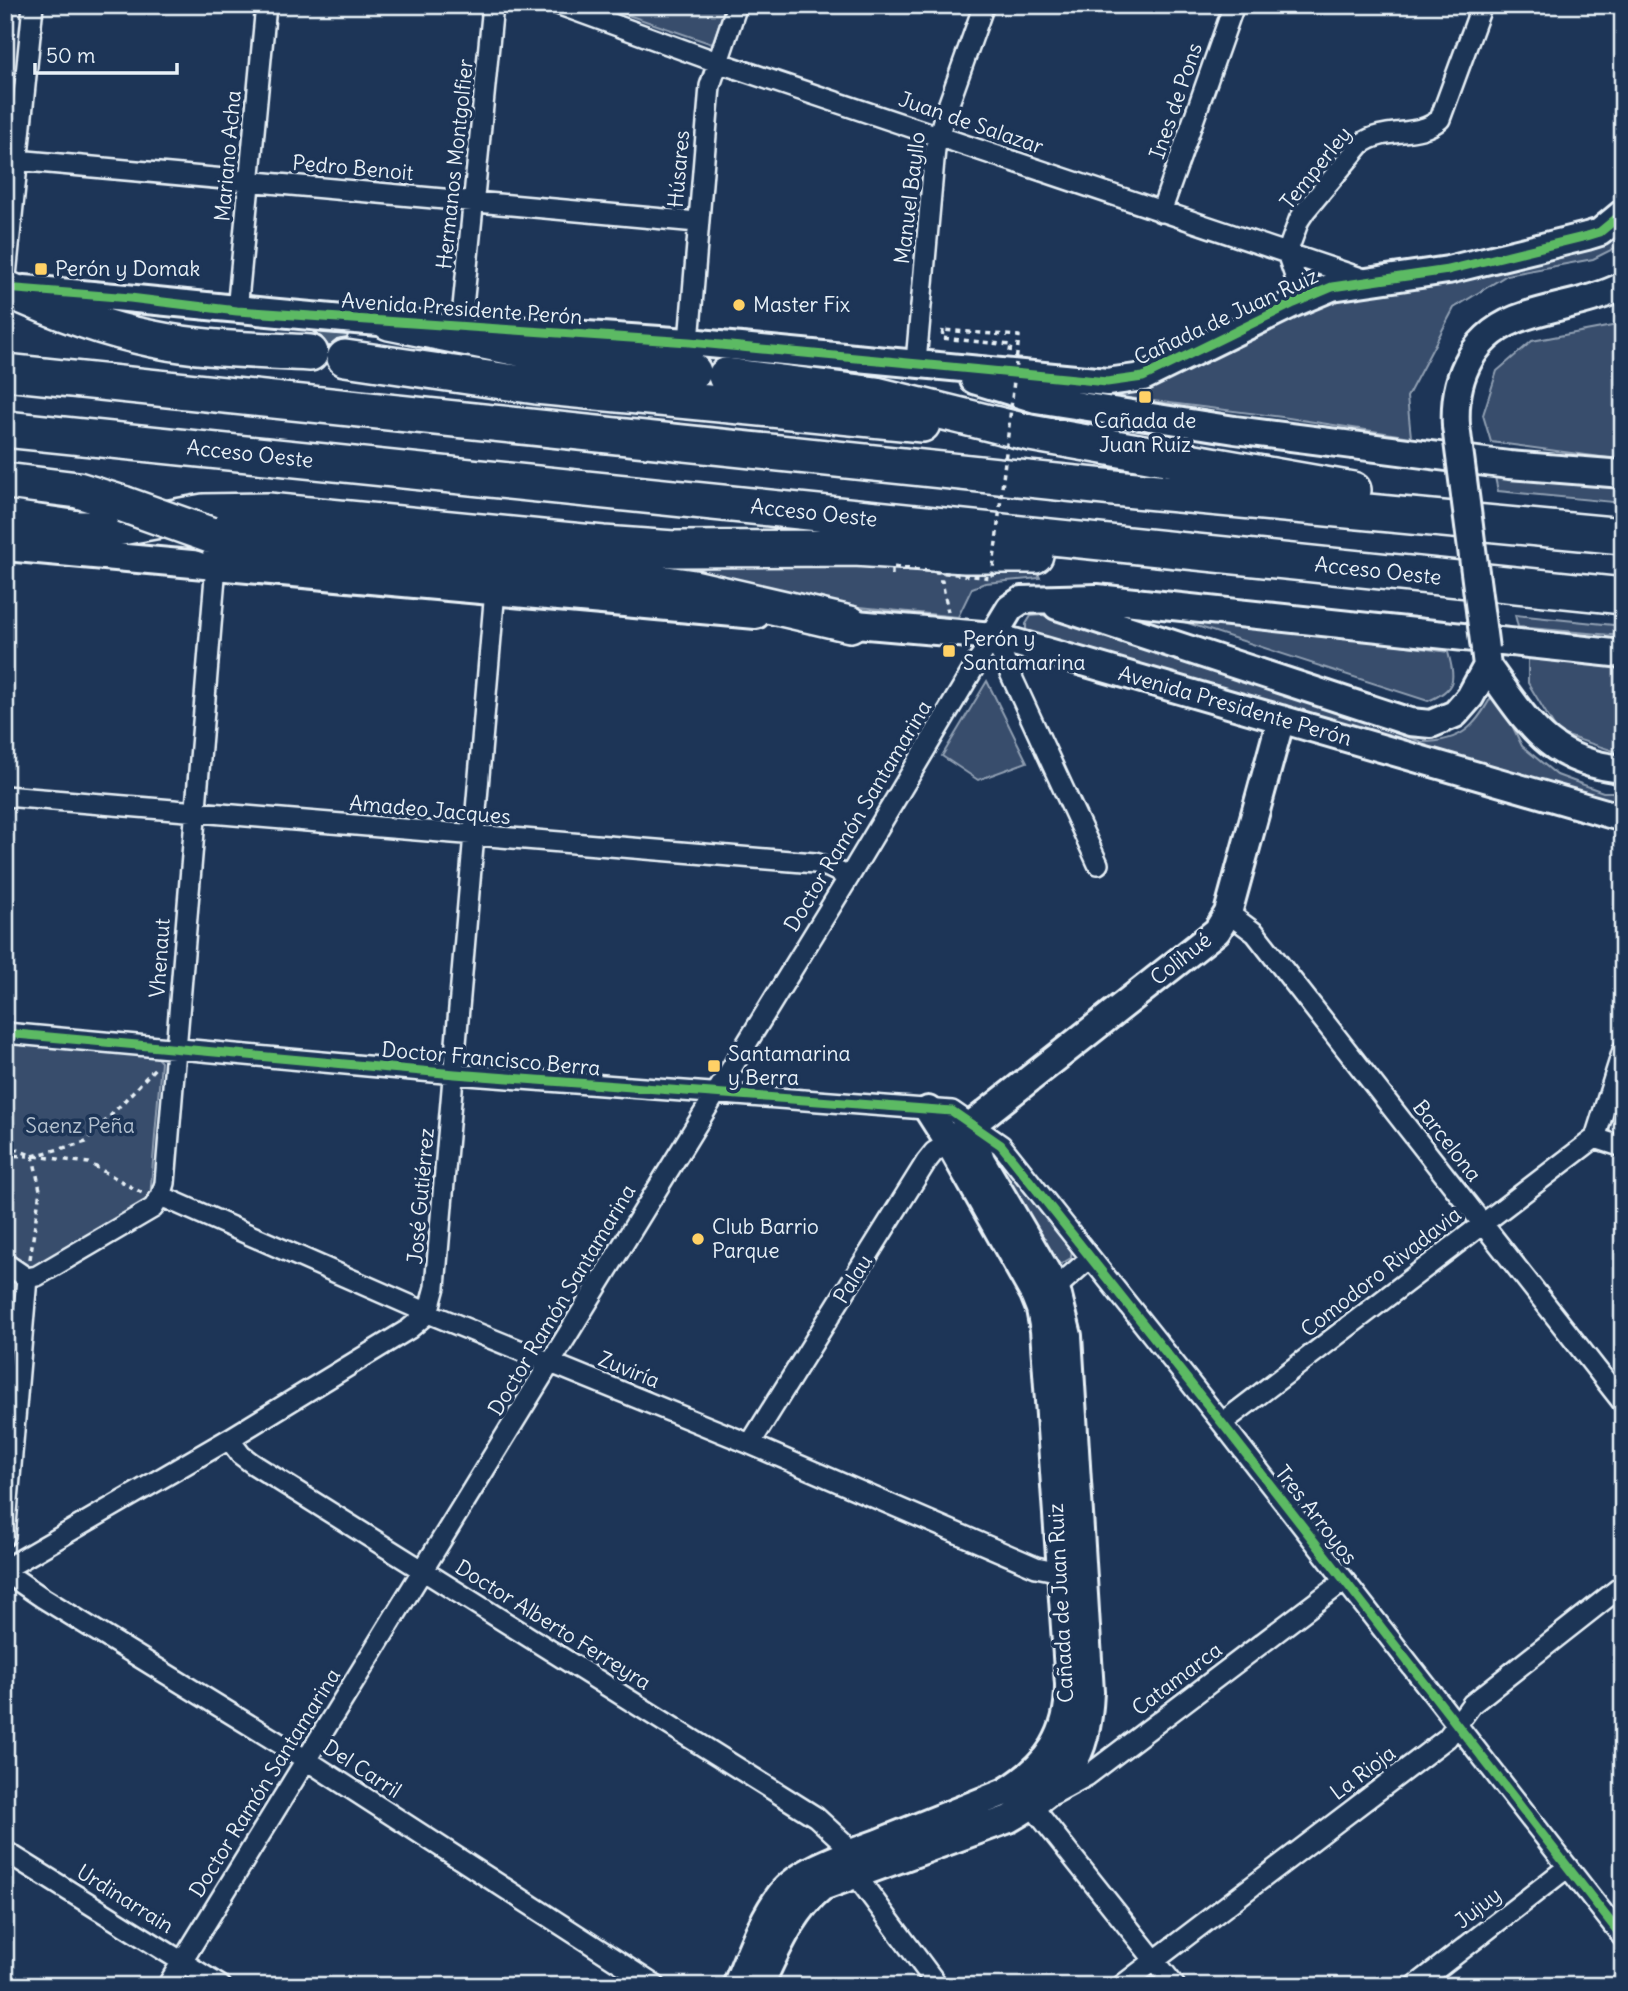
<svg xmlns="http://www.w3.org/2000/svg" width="1628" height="1991" font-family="Delius,sans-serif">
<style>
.green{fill:#374d6c;stroke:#909fb2;stroke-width:2}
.building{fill:#495e7a;stroke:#e8f1f8;stroke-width:2}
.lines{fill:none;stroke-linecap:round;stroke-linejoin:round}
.street-casing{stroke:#e8f1f8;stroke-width:24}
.secondary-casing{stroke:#e8f1f8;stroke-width:32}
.highway-casing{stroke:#e8f1f8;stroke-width:40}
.path{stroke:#e8f1f8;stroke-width:3.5;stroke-dasharray:5 5;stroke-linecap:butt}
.street{stroke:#1d3557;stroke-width:19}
.secondary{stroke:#1d3557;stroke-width:26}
.highway{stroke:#1d3557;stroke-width:35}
.secondary-bridge-casing{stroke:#e8f1f8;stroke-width:32;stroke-linecap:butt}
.highway-bridge-casing{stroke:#e8f1f8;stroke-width:40;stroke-linecap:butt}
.path-bridge{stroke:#e8f1f8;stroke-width:3.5;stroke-dasharray:5 5;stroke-linecap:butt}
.secondary-bridge{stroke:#1d3557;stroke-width:26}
.highway-bridge{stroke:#1d3557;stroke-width:35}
.cycleway-casing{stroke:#1d3557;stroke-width:13}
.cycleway{stroke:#5cba63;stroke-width:9}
.poi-dot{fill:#ffd166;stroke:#1d3557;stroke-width:2.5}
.labels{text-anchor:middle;stroke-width:7;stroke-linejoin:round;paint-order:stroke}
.street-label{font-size:21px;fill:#e8f1f8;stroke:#1d3557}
.poi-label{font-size:21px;fill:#e8f1f8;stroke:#1d3557;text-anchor:start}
.park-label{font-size:21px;fill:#b3c0ce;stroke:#1d3557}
</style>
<rect width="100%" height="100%" fill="#1d3557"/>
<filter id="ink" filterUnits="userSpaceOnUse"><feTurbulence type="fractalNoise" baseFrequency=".0143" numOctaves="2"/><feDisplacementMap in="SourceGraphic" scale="14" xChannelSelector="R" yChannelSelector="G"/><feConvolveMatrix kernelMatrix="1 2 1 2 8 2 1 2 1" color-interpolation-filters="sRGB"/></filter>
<g filter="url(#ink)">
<path class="green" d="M599,5H726L712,44Z
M1623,218V244L1593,259L1507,275L1454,308L1407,397L1411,437L1282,417L1049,388L1122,391L1314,297Z
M1623,324V460L1491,442L1483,415L1497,371L1532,341Z
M1495,477L1623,487V503L1498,491Z
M202,520L941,564L1038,574L1040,578L985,583L972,588L958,617L791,600Z
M1175,612L1448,652C1455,679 1457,689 1428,701L1175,619Z
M1043,615L1250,682L1422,742C1464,742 1477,724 1495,690L1522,746L1557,775L1603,792H1623V802L1562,788L1143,668L1026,631V624L1031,616Z
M1515,615L1623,626V636L1518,627Z
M1528,657L1623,668V754L1558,733L1528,683Z
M987,681L1027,762L978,780L942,756Z
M5,1043L154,1055L161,1062L150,1198L28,1270L5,1249Z
M995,1151L1072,1246L1071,1258L1061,1264L1054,1263L991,1155Z"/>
<path class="building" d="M313,332L348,335L347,338L337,340L329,347L321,337Z"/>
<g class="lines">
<defs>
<path id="street" d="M560,5L717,62L1367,280
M5,159L697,222
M1161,212L1234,5
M5,286L33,5
M1294,303L1298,285L1287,253L1299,220L1305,211L1361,144C1385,126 1418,139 1440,119L1482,5
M237,311L266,5
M461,327L493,5
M689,342L710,86L737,5
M916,362L935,149L944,117L984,5
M993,636L1098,864
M5,796L815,863L828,867L849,877
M1228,913L1255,933L1623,1403
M5,1033L455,1074L952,1111L1001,1145L1222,1423L1623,1938
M1595,1138L1623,1147
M161,1196L428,1313L750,1444L1036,1567L1071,1574
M5,1263L27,1278
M27,1278L37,1276L153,1208L161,1196L165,1183L216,565
M1056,1288L1090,1258
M1222,1423L1595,1138L1623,1050
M229,1439L241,1455L253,1464L816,1817L842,1841L863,1885L938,1986
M750,1444L926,1162L934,1152L949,1143
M5,1536L27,1278
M5,1569L229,1439L409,1329L428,1313L435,1287L495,590
M5,1572L43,1598L305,1759L656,1986
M1025,1794L1032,1806L1175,1986
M1054,1794L1087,1776L1344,1581
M5,1851L221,1986
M167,1986L849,877L993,636
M1121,1986L1447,1738L1472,1704L1623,1585
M1415,1986L1568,1867"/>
<path id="secondary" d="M24,289C152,299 279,315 407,324
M484,328L689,342L1107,382L1143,377L1294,303L1332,287L1448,270L1587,236L1600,232L1623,213
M974,380L1036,399L1235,430L1509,465L1623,474
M1456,426C1453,375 1474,332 1525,316C1558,305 1591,302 1623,286
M5,547L756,615
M1057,606L1410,722L1431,724L1455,714L1470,697L1487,666L1485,649
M833,622L993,636L1623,818
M993,636L1010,608L1022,600L1097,598L1623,654
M1487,666C1528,722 1547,762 1623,769
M956,1137L1217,931L1228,913L1281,719
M736,1986C749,1956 761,1920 781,1894C803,1867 853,1853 885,1840C925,1824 965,1808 1005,1792C1048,1766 1070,1734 1069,1684L1044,1330L1040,1309L1034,1294L949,1143L928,1110
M759,1986C776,1952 792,1911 822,1887L1009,1819C1067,1786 1087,1759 1090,1692L1068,1336L1056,1288L981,1160L970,1125"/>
<path id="highway" d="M5,288C52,310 102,329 153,339C204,350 259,350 310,353
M389,322L579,360L693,372
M345,358L536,386L922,424
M5,372L1114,488L1623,536
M726,376L876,395L1030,433L1353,490
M5,429L1623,596
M5,481L78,490L123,504
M5,518L79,529H110L204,512L268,511L603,544L674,549L854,548L965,555H1035
M210,535L238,543L660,583L694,588L850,624"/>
</defs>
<use href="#street" class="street-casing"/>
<use href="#secondary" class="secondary-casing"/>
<use href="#highway" class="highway-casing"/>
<path class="path" d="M943,330L942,338L1011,345L1010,352
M939,581H942L948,612
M5,1145L33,1156L86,1142L156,1067
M5,1155L28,1156
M35,1156L89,1163L142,1193
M30,1259L40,1190L33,1156"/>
<use href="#street" class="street"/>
<use href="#secondary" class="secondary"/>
<use href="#highway" class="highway"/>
<defs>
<path id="secondary-bridge" d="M1456,426L1485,649"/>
<path id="highway-bridge" d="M123,504L210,535"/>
</defs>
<use href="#secondary-bridge" class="secondary-bridge-casing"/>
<use href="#highway-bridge" class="highway-bridge-casing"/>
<path class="path-bridge" d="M892,575V567L992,578L1019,336L943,330"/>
<use href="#secondary-bridge" class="secondary-bridge"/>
<use href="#highway-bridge" class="highway-bridge"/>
<defs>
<path id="cycleway" d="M5,288L130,298L237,311L689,342L1107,382L1143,377L1294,303L1332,287L1448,270L1587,236L1600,232L1623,213
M5,1033L455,1074L952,1111L1001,1145L1222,1423L1623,1938"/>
</defs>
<use href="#cycleway" class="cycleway-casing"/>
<use href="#cycleway" class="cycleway"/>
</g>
</g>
<g class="poi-dot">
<rect x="34" y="262" width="14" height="14" rx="3.5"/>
<circle cx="739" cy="305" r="7"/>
<rect x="1138" y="390" width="14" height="14" rx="3.5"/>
<rect x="942" y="644" width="14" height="14" rx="3.5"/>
<rect x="707" y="1059" width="14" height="14" rx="3.5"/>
<circle cx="698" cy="1239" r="7"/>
</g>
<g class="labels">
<g class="street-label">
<text transform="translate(1176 101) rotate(-71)" y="7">Ines de Pons</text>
<text transform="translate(971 123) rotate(19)" y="7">Juan de Salazar</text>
<text transform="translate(228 156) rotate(-85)" y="7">Mariano Acha</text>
<text transform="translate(455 164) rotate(-84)" y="7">Hermanos Montgolfier</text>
<text transform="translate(353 168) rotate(5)" y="7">Pedro Benoit</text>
<text transform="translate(1316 168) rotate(-51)" y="7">Temperley</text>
<text transform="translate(679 169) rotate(-85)" y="7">Húsares</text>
<text transform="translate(910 198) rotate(-83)" y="7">Manuel Bayllo</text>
<text transform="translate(462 309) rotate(4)" y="7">Avenida Presidente Perón</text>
<text transform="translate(1226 317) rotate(-25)" y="7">Cañada de Juan Ruiz</text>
<text transform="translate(250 454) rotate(6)" y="7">Acceso Oeste</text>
<text transform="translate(814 513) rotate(6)" y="7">Acceso Oeste</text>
<text transform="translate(1378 571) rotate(6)" y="7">Acceso Oeste</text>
<text transform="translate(1235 706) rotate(16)" y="7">Avenida Presidente Perón</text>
<text transform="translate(430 810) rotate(5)" y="7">Amadeo Jacques</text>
<text transform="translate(858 816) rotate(-59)" y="7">Doctor Ramón Santamarina</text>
<text transform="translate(160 958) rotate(-86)" y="7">Vhenaut</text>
<text transform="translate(1181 959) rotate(-38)" y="7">Colihué</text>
<text transform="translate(491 1059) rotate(5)" y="7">Doctor Francisco Berra</text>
<text transform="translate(1447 1141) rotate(52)" y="7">Barcelona</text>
<text transform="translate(421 1196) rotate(-85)" y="7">José Gutiérrez</text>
<text transform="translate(1381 1272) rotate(-38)" y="7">Comodoro Rivadavia</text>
<text transform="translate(853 1279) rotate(-58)" y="7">Palau</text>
<text transform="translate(562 1300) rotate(-59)" y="7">Doctor Ramón Santamarina</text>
<text transform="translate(629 1370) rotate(22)" y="7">Zuviría</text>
<text transform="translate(1316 1515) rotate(52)" y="7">Tres Arroyos</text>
<text transform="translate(1061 1603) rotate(-93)" y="7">Cañada de Juan Ruiz</text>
<text transform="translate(553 1625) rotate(32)" y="7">Doctor Alberto Ferreyra</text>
<text transform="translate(1177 1679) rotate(-37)" y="7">Catamarca</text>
<text transform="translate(362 1769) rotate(33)" y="7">Del Carril</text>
<text transform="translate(1363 1773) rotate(-37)" y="7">La Rioja</text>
<text transform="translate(265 1783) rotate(-58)" y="7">Doctor Ramón Santamarina</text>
<text transform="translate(125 1899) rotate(32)" y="7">Urdinarrain</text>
<text transform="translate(1478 1908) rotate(-38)" y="7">Jujuy</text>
</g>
<g class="poi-label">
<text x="55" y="276">Perón y Domak</text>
<text x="753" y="312">Master Fix</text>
<text x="1145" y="428" text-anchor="middle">Cañada de<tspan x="1145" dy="24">Juan Ruíz</tspan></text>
<text x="963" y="646">Perón y<tspan x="963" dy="24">Santamarina</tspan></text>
<text x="728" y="1061">Santamarina<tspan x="728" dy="24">y Berra</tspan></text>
<text x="712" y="1234">Club Barrio<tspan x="712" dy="24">Parque</tspan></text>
</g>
<g class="park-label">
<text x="80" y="1133">Saenz Peña</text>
</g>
</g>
<rect width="1628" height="1991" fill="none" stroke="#1d3557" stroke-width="28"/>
<rect x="14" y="14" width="1600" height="1963" fill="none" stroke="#e8f1f8" stroke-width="2.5" filter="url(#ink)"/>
<path d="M35 63v10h142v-10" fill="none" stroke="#e8f1f8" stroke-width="3.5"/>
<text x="46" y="63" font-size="21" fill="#e8f1f8" stroke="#1d3557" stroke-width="5" paint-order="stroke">50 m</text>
</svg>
